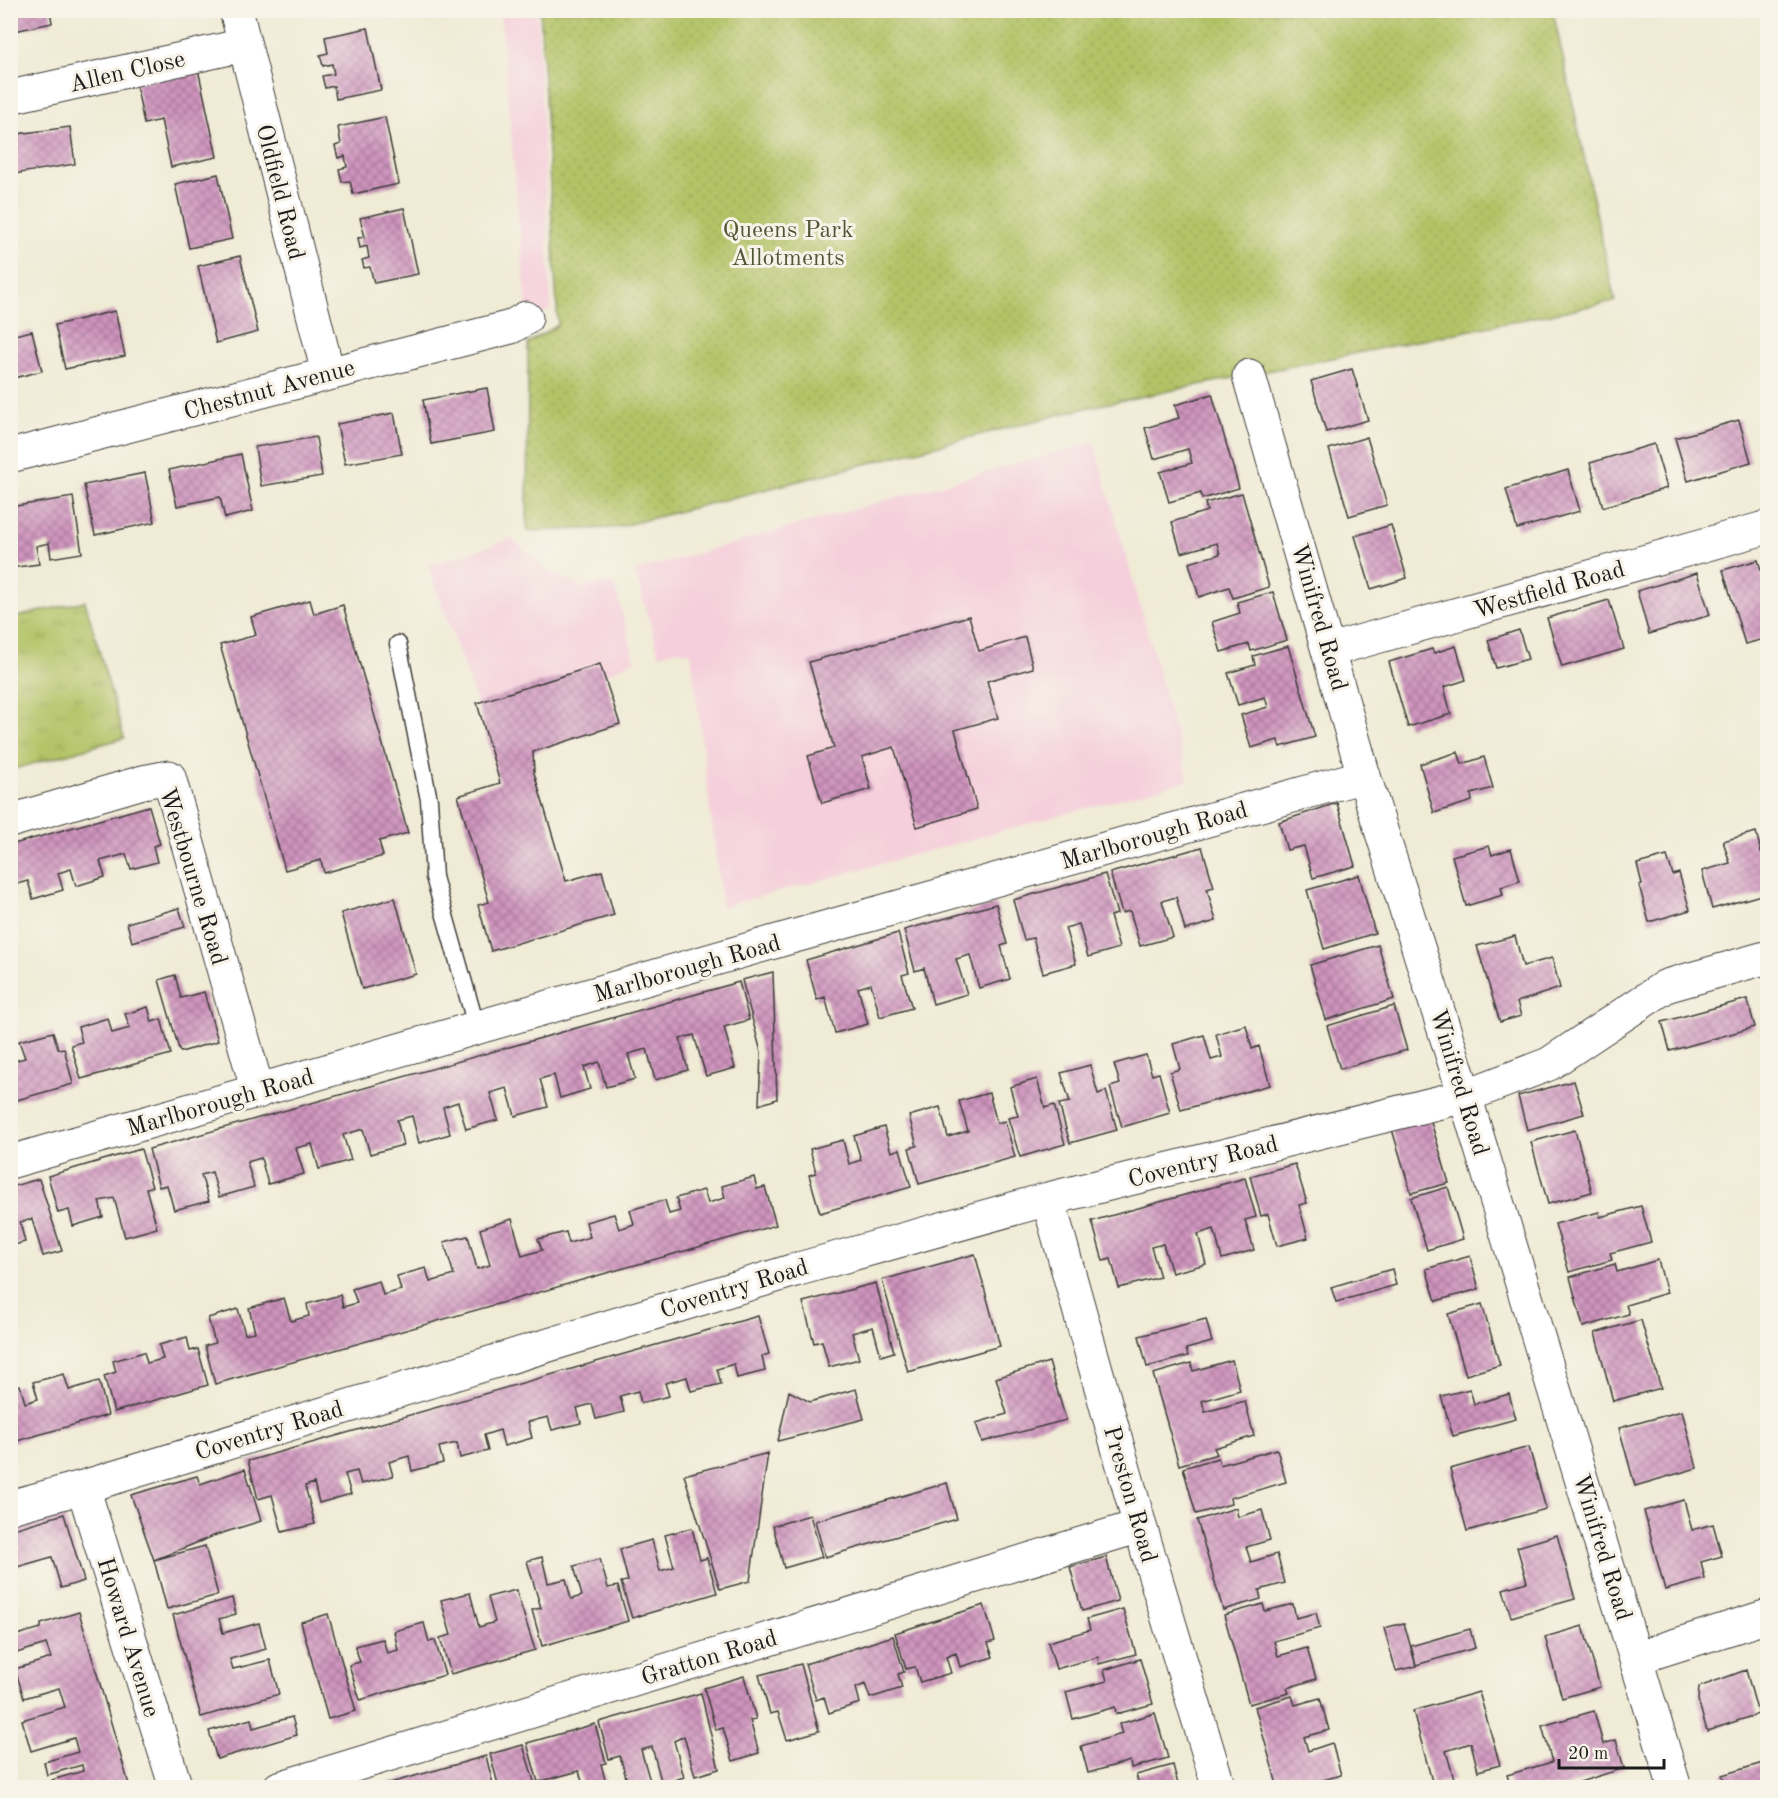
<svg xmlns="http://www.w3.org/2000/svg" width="1778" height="1798" font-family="'Old Standard TT',serif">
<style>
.built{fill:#f5cfdb}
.park{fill:url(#park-tufts);stroke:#687041;stroke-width:1.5}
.garden{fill:url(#garden-dots);stroke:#687041;stroke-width:1.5}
.building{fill:url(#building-cross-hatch)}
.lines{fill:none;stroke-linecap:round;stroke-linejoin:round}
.service-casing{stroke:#3c3b38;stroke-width:19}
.minor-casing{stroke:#3c3b38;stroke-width:35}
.service{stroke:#fff;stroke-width:16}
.minor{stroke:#fff;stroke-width:33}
.labels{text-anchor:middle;stroke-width:6;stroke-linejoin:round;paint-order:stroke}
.street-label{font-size:24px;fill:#1c1c1c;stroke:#f7f3e8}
.park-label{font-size:24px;fill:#515636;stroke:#f7f3e8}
</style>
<defs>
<pattern id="park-tufts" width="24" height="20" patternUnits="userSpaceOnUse" patternTransform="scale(1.5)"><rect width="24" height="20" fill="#b3c366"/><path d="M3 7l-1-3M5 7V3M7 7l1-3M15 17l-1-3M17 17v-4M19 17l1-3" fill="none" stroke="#99a758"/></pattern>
<pattern id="garden-dots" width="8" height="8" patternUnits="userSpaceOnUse" patternTransform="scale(1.5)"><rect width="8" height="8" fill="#b3c366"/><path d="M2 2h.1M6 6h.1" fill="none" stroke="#99a758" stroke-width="1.8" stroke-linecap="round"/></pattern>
<pattern id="building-cross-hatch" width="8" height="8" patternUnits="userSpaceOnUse" patternTransform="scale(1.5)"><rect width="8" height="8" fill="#cf94be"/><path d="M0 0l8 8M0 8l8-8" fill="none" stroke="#a7789a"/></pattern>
</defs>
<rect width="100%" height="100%" fill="#f7f3e8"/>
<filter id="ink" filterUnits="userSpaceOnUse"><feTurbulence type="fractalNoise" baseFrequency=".0167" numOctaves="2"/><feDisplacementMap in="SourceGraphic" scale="12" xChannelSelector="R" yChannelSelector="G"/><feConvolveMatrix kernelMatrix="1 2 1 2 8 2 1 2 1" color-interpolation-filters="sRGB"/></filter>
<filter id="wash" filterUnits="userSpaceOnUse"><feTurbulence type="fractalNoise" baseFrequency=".008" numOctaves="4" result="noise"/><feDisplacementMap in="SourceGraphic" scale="24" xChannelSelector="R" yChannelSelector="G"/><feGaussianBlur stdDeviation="1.35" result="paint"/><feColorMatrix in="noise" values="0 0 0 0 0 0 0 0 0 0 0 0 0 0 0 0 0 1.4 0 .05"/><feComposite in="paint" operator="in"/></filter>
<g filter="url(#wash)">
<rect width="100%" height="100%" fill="#f0ebd5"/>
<path class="built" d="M500,11H537L551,308L525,329L526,300Z
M1094,442L1189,780L722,907L691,653L678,650L659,655L635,571Z
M512,539L548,571L582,587L614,583L635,660L604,676L620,724L533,752L534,773L500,783L477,703L428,566Z"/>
<path class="park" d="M85,601L124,738L11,770V618Z"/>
<path class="garden" d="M540,11H1553L1615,301L1085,408L614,528L527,531L528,343L558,325Z"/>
<g id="blocks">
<path class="building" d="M10,10H50L52,23L10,32Z
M368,28L381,90L336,99L334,86L325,88L322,76L334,74L332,64L323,66L320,55L328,53L325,37Z
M198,69L217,157L171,167L161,120L144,124L136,83Z
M385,117L399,184L353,194L350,181L342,182L339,169L347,167L345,156L338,158L335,146L341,144L338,127Z
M70,127L75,164L14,174L10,135Z
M218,174L232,239L189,248L175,184Z
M404,208L418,274L374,283L370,267L364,268L362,260L369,258L367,246L360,248L358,238L365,237L360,218Z
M240,256L258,332L216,343L198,266Z
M115,311L125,356L65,369L55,325Z
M32,331L42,371L10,379V336Z
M1352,369L1368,420L1326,432L1311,381Z
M487,388L495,432L431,444L423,400Z
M1212,394L1239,488L1202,499L1201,493L1169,502L1160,472L1192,463L1188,449L1154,459L1145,428L1179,418L1175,405Z
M394,413L402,454L345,464L337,424Z
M1739,420L1751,462L1688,481L1675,438Z
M316,437L322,476L261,486L255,447Z
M1367,437L1387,505L1349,516L1329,449Z
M1654,444L1667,488L1603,507L1590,463Z
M241,454L253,511L225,518L220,497L177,506L169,470Z
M1568,470L1580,511L1517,529L1506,489Z
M145,473L155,522L95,535L84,485Z
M1242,493L1269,587L1233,598L1229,587L1199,597L1189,563L1220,554L1217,543L1181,553L1172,522L1207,511L1205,503Z
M73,497L82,553L51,558L49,543L36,546L39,564L10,568V507Z
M1391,525L1407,578L1371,589L1355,536Z
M1758,560L1768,594V638L1745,644L1723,570Z
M1697,573L1710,615L1649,634L1637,591Z
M1273,592L1287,640L1251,651L1249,644L1221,652L1212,622L1240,613L1237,602Z
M310,600L314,614L343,605L408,833L379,841L383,856L324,873L321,860L285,870L220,645L256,635L251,617Z
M1609,600L1624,649L1562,667L1547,618Z
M969,616L979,651L1025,637L1033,668L987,681L998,718L955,730L977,809L917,827L894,747L862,757L871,789L822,803L808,756L834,748L809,662Z
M1519,630L1528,659L1496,668L1488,640Z
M1288,646L1315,737L1280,747L1278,740L1251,748L1241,715L1268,707L1265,697L1238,705L1228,673L1255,665L1253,656Z
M1456,646L1466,680L1444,687L1451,714L1408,727L1389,662L1432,649L1434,653Z
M600,664L620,724L533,752L534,773L566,881L602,871L614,915L491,951L478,905L489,902L458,796L500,783L477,703Z
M1458,752L1462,764L1484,757L1493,788L1471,794L1472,801L1434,813L1420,764Z
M1337,803L1355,866L1313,878L1304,846L1287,850L1279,822Z
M149,806L160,844L153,846L157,862L131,869L126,854L100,861L105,877L76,886L71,869L58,873L63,890L33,899L28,881L10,886V845Z
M1756,832L1761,852L1768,850V893L1712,909L1702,871L1730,863L1723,841Z
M1489,846L1492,855L1511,849L1520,881L1501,887L1503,895L1466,906L1452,856Z
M1202,847L1214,887L1207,889L1216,921L1185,930L1176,897L1162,901L1173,937L1140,946L1130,911L1122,913L1110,873Z
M1667,856L1673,875L1679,873L1690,910L1649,922L1639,885L1642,884L1637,864Z
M1105,874L1117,914L1110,916L1119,948L1088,957L1079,924L1065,928L1076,964L1043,973L1033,938L1024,940L1013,900Z
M1359,875L1375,933L1324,949L1307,890Z
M395,898L416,974L362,989L341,913Z
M996,904L1007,944L1001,946L1010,979L979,988L970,955L956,959L967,994L933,1004L924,968L915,971L904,930Z
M179,908L185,927L132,942L127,923Z
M898,933L909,973L902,975L912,1008L880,1017L871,984L858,988L868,1024L835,1033L825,997L817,1000L806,960Z
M1515,936L1523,966L1552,958L1560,988L1517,1002L1521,1016L1500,1022L1477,946Z
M1378,945L1394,999L1326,1020L1310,965Z
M773,972L777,1099L759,1105L761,1052L742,980Z
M175,975L181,998L204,992L218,1041L181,1052L179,1049L159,980Z
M739,982L749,1020L724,1027L735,1068L706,1076L694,1035L680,1039L688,1070L655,1080L647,1049L628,1054L635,1079L606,1087L599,1062L584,1067L590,1089L560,1098L554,1075L540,1079L548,1107L515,1116L507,1088L490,1093L498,1120L466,1129L458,1102L443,1107L450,1134L419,1143L412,1116L397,1120L403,1145L370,1154L363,1129L343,1135L351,1160L319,1169L312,1144L296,1148L304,1174L268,1184L261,1158L247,1162L254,1187L219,1197L212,1172L201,1175L209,1201L174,1210L167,1185L159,1187L149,1149Z
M1747,999L1755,1027L1670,1051L1662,1022Z
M1394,1006L1407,1050L1340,1069L1327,1026Z
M148,1007L152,1022L161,1019L171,1054L81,1079L71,1045L82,1042L78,1027L108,1018L112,1033L130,1028L125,1014Z
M1246,1025L1252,1049L1259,1046L1270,1085L1181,1110L1170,1072L1180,1069L1173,1044L1204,1035L1211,1060L1222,1057L1216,1034Z
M53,1032L58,1049L64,1048L73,1084L10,1102V1062L25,1058L19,1041Z
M1146,1055L1152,1075L1159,1073L1170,1113L1122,1127L1110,1087L1120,1084L1114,1064Z
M1090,1065L1098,1094L1106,1091L1117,1130L1070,1143L1059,1104L1070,1102L1061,1073Z
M1037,1079L1045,1108L1054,1105L1065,1144L1020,1157L1008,1118L1018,1116L1010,1087Z
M1574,1081L1584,1114L1527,1130L1518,1096Z
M989,1093L997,1123L1005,1121L1015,1157L919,1184L909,1148L917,1146L909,1116L940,1107L948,1137L968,1131L959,1101Z
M1429,1115L1449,1183L1411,1193L1391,1126Z
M884,1127L891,1152L900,1149L911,1187L820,1213L809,1175L816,1173L810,1149L843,1140L849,1164L861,1160L854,1136Z
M1575,1130L1592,1192L1548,1204L1531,1142Z
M141,1149L152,1187L146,1188L157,1228L125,1237L114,1198L99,1201L103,1217L73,1226L69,1210L58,1213L48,1176Z
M1295,1164L1307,1203L1299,1205L1308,1238L1277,1246L1268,1214L1261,1216L1250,1176Z
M754,1177L757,1189L765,1187L776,1225L215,1384L205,1346L215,1343L208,1318L238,1309L245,1334L255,1332L249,1308L284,1298L291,1321L309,1316L307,1304L340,1295L343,1307L357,1303L352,1289L379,1281L383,1295L401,1290L397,1276L426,1268L430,1282L454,1275L444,1242L468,1236L477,1269L490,1265L480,1229L512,1219L522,1256L542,1250L538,1239L566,1232L569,1243L590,1237L586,1222L614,1214L619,1229L634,1224L630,1210L665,1200L669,1214L680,1211L676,1198L704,1190L708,1203L725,1198L722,1186Z
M1245,1178L1256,1217L1245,1220L1254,1250L1222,1259L1214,1229L1198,1234L1206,1264L1172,1273L1163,1244L1151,1247L1160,1277L1119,1288L1111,1259L1103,1261L1092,1221Z
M39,1179L62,1251L43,1256L32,1219L20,1222L25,1242L10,1246V1187Z
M1448,1187L1463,1239L1427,1250L1411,1198Z
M1641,1206L1651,1242L1610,1253L1612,1260L1569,1272L1555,1224L1599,1212L1600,1217Z
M975,1254L1000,1346L908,1372L882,1280Z
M1470,1256L1479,1289L1436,1301L1426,1269Z
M1658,1260L1667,1293L1626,1305L1629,1314L1583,1327L1570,1277L1615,1264L1617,1272Z
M1392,1269L1396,1285L1336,1302L1331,1287Z
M876,1283L894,1352L881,1356L873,1327L852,1333L859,1359L829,1367L822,1341L814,1343L803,1302Z
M1482,1304L1500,1365L1466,1375L1448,1314Z
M758,1316L769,1354L762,1356L765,1371L737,1378L734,1364L717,1369L721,1384L691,1391L687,1377L665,1383L669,1396L641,1403L638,1391L620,1396L624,1412L596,1419L592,1404L577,1408L581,1423L552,1430L548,1417L528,1422L532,1438L504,1446L500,1430L484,1435L488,1451L460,1458L457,1443L439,1447L443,1463L412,1471L409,1456L389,1462L393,1476L361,1484L357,1471L345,1474L351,1494L319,1503L314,1483L305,1486L315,1524L282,1532L272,1495L258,1499L248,1461Z
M1206,1319L1212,1342L1186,1349L1188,1356L1147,1367L1139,1336Z
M1641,1320L1661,1388L1613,1401L1595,1333Z
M187,1337L190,1351L198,1349L208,1385L114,1412L104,1376L116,1372L113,1361L144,1352L147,1363L163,1359L159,1345Z
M1232,1360L1240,1390L1202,1401L1205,1412L1245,1401L1254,1436L1214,1448L1217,1454L1179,1465L1153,1374L1191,1363L1193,1371Z
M1049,1362L1066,1420L982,1442L976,1423L1007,1414L996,1378Z
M64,1374L69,1390L99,1381L108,1415L10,1443V1388L20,1385L25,1403L38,1399L33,1382Z
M856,1389L864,1419L778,1441L789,1391L810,1402Z
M1470,1389L1474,1404L1509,1394L1516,1419L1453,1436L1441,1396Z
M1682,1411L1697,1468L1635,1486L1619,1428Z
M1529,1447L1546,1509L1467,1531L1450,1469Z
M1277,1449L1286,1482L1230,1498L1231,1504L1196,1514L1183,1468L1218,1458L1220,1465Z
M768,1453L750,1581L720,1589L684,1475Z
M245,1469L261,1521L216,1535L154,1560L131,1495L197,1476L200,1484Z
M947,1483L957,1519L825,1557L815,1521Z
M1684,1500L1692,1530L1713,1524L1722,1556L1701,1562L1705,1579L1665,1590L1644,1511Z
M1236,1508L1238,1517L1262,1510L1270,1540L1246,1547L1251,1562L1277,1554L1285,1583L1259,1590L1261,1599L1223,1610L1197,1520Z
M64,1514L84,1581L61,1588L52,1557L10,1569V1530Z
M810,1515L822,1557L784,1568L773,1526Z
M692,1528L700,1560L707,1558L717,1593L632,1618L621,1582L628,1581L620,1549L652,1540L660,1571L674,1567L665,1535Z
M1557,1535L1575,1599L1511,1617L1503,1589L1527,1582L1517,1547Z
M205,1546L218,1595L167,1609L154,1560Z
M542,1557L548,1583L566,1579L571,1599L582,1596L574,1566L600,1559L608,1588L618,1586L628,1621L542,1646L532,1610L541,1608L527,1561Z
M1106,1557L1118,1601L1082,1611L1070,1567Z
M516,1590L535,1650L451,1674L440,1638L451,1635L441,1600L470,1593L479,1627L495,1622L488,1597Z
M232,1598L236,1614L219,1619L223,1633L259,1623L266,1649L230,1659L233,1669L270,1660L279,1694L201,1717L173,1615Z
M1263,1604L1265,1611L1293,1604L1296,1618L1316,1613L1320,1628L1274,1641L1278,1656L1307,1648L1316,1679L1287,1688L1289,1693L1249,1704L1224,1615Z
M984,1605L995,1641L988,1643L993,1657L960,1667L956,1653L946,1657L951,1673L920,1682L915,1667L906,1669L895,1633Z
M1123,1609L1136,1654L1099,1664L1098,1657L1056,1669L1048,1642L1090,1630L1087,1619Z
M79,1612L130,1788H55L52,1780L83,1771L82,1765L47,1775L44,1762L78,1752L74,1738L31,1751L22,1720L65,1707L59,1688L24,1698L15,1669L51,1658L46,1644L10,1655V1637L41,1628V1624Z
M328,1614L356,1711L328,1719L301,1622Z
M424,1623L429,1642L435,1640L445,1675L360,1700L349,1665L360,1662L355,1646L383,1639L387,1653L398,1650L394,1631Z
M1404,1623L1416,1666L1396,1671L1384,1628Z
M1583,1626L1600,1687L1562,1698L1545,1637Z
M1470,1629L1475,1648L1416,1665L1411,1646Z
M893,1636L904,1672L898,1674L902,1688L870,1698L865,1684L856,1688L860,1703L829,1713L824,1697L816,1700L805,1664Z
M1140,1659L1153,1704L1116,1714L1115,1707L1073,1719L1066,1692L1107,1681L1104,1670Z
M801,1664L819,1731L787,1740L778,1712L770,1714L759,1675Z
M1746,1670L1758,1714L1707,1731L1698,1700L1699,1687Z
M744,1676L756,1719L750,1720L759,1753L733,1761L723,1728L716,1730L704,1688Z
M1479,1692L1500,1765L1478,1771L1471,1743L1446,1751L1454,1779L1433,1785L1413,1711Z
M701,1693L719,1769L695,1776L684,1736L674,1741L684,1777L662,1784L652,1747L641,1750L652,1788H629L620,1756L609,1759L599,1722Z
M1292,1696L1295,1705L1320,1698L1329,1730L1304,1737L1308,1751L1332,1743L1341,1775L1316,1782L1318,1788H1278L1255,1707Z
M1594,1711L1603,1744L1616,1740L1624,1768L1561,1788H1511L1507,1775L1552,1762L1542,1726Z
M1155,1713L1168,1758L1131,1768L1130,1761L1088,1773L1081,1746L1122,1734L1119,1724Z
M292,1717L297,1735L217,1759L209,1731L251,1719L253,1728Z
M595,1724L606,1763L601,1764L606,1783L584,1788L579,1771L538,1782L527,1743Z
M523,1745L536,1788H499L490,1754Z
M486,1756L494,1788H384L383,1785Z
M1763,1763L1768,1771V1788H1726L1722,1775Z
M1173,1765L1179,1788H1140L1136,1775Z"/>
</g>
</g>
<g filter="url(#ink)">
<use href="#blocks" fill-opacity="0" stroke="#3c3b38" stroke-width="1.5"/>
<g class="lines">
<defs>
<path id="service" d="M398,644L429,800L434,877L477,1029"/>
<path id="minor" d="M236,10L328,373
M10,97L244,45
M1249,376L1364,776L1465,1096L1675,1788
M10,456L511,327L526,318
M1330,650L1768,527
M10,821L143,782L169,777L258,1092
M10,1162L788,938L1364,776
M1048,1199L1140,1526L1219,1788
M83,1487L176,1788
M10,1507L83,1487L795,1270L1048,1199L1465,1096L1549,1064L1666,986L1768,957
M1636,1658L1768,1616
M279,1788L1140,1526"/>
</defs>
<use href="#service" class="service-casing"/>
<use href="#minor" class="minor-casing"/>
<use href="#service" class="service"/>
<use href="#minor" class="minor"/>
</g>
</g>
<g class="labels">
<g class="street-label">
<text transform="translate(127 71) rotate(-13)" y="8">Allen Close</text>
<text transform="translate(281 192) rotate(76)" y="8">Oldfield Road</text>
<text transform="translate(269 389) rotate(-15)" y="8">Chestnut Avenue</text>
<text transform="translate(1549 589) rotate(-16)" y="8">Westfield Road</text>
<text transform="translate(1320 617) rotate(74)" y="8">Winifred Road</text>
<text transform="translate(1154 835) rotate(-16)" y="8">Marlborough Road</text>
<text transform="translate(194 876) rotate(73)" y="8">Westbourne Road</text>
<text transform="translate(687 968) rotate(-16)" y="8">Marlborough Road</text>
<text transform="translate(1460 1082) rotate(73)" y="8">Winifred Road</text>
<text transform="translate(220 1102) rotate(-16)" y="8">Marlborough Road</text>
<text transform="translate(1203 1161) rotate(-14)" y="8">Coventry Road</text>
<text transform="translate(734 1288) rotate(-17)" y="8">Coventry Road</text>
<text transform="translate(269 1430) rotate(-17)" y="8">Coventry Road</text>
<text transform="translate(1131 1494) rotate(74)" y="8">Preston Road</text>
<text transform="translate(1603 1547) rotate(73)" y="8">Winifred Road</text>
<text transform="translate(129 1637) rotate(73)" y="8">Howard Avenue</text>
<text transform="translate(709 1657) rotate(-17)" y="8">Gratton Road</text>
</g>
<g class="park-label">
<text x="788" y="237">Queens Park<tspan x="788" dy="28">Allotments</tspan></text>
</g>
</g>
<rect width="1778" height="1798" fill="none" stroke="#f7f3e8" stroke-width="36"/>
<path d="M1559 1759v9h105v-9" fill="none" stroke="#1c1c1c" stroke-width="3"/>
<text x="1568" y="1759" font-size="18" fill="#1c1c1c" stroke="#f7f3e8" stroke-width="4.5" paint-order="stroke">20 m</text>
</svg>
